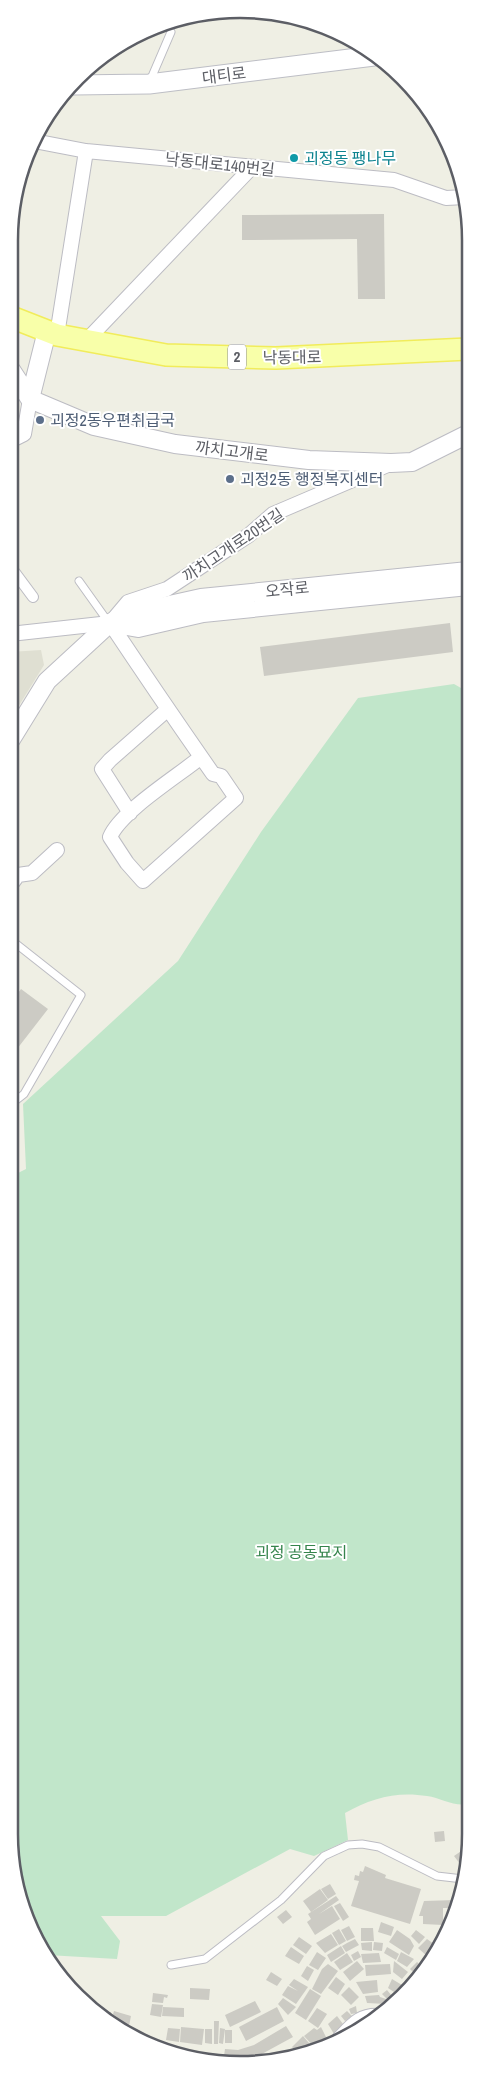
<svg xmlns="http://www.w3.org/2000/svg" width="479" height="2074" font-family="'Archivo Narrow','Noto Sans KR',sans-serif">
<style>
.education{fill:#dfdfd2}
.green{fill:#c1e6ca}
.building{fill:#cccbc4}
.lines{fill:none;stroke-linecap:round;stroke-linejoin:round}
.service-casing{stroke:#bcbcc3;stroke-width:9}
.pedestrian-casing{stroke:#bcbcc3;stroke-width:12}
.minor-casing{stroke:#bcbcc3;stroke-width:16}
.tertiary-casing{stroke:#bcbcc3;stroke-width:20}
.secondary-casing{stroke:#bdbec5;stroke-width:21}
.primary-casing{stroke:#f1ec5b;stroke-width:24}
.service{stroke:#fff;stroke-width:7}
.pedestrian{stroke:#fff;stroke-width:10}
.minor{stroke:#fff;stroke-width:14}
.tertiary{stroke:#fff;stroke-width:18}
.secondary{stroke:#fff;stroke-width:19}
.primary{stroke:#f8ffa9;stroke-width:21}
.culture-dot{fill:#0f9aa8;stroke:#fff;stroke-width:2}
.service-dot{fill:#5c6f8a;stroke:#fff;stroke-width:2}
.labels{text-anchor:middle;stroke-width:4;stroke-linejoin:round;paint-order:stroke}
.shield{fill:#fff;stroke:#8d8e93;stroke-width:1}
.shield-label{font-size:15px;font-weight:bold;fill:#5c5e65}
.street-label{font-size:16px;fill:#5c5e65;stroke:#fff}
.culture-label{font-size:16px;fill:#0d838f;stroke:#fff;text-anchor:start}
.service-label{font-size:16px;fill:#4e5e75;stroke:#fff;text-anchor:start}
.park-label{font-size:16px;fill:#35844c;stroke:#fff}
.rim{fill:none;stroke:#5c5e65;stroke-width:2.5}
</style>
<rect width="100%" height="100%" fill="#efefe4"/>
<path class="education" d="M41,650L44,665L10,720V652Z"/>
<path class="green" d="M454,684L468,692V1804C454,1807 441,1798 427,1796C397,1791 371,1798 345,1813L348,1840L314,1856L290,1849L166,1916H101L120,1941L117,1959L47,1955L26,1923L9,1834L10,1177L26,1169L23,1104L178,961L261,832L358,698Z"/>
<path class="building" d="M384,214L385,299H358L357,239L242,240V215Z
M450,623L453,652L264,676L260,647Z
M21,989L48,1009L10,1058V1004Z
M444,1831L445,1841L435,1842L434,1832Z
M468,1835V1859L460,1864L454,1856L467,1847L462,1840Z
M365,1866L386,1875L385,1878L421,1889L410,1924L351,1906L359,1881L354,1880L355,1875L359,1876L360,1871L363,1872Z
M330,1884L336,1894L328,1899L321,1889Z
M320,1889L328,1900L311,1912L303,1901Z
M336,1896L339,1900L319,1914L332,1906L340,1919L315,1935L307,1922L311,1919L308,1914Z
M456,1900L454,1908H443V1925L423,1924V1916H419L424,1901Z
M340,1903L349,1917L343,1921L334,1906Z
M286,1910L292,1917L283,1924L277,1917Z
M381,1922L394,1927L391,1936L378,1932Z
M349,1926L355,1937L347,1941L341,1930Z
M361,1928H373L374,1941H361Z
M339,1929L346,1941L339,1945L332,1933Z
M397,1930L410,1939L414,1946L409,1955L389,1942Z
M416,1930L425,1937L419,1944L411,1936Z
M331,1934L338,1945L325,1953L316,1943Z
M299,1937L312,1946L306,1954L293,1945Z
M355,1939L359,1945L346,1952L342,1946L347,1943L348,1945L347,1943Z
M427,1939L434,1944L427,1956L418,1948Z
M372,1942V1951L362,1950L361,1943Z
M374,1942L383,1943L382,1951L373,1950Z
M341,1946L345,1953L331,1962L327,1955Z
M291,1947L304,1956L299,1964L285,1956Z
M387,1947L399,1954L396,1960L384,1953Z
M433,1950L437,1953L429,1962L426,1960Z
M358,1951L361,1957L354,1961L351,1955Z
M317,1952L326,1958L318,1970L309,1965Z
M401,1952L414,1959L407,1967L397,1961Z
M347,1953L353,1962L340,1970L334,1962Z
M379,1953L381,1962L363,1963L361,1954Z
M357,1961L364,1969L350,1981L343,1972Z
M394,1961L408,1972L402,1979L393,1972Z
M417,1962L424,1968L417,1976L410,1969Z
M328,1964L338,1971L321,1994L312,1989L322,1969Z
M390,1964L391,1974L366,1976L365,1965Z
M307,1966L314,1970L308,1981L301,1976Z
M271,1972L282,1979L277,1986L266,1980Z
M336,1977L345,1984L338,1995L328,1988Z
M294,1979L308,1987L296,2004L282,1995L288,1986L298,1991L289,1985Z
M392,1979L402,1985L394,1992L388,1988Z
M377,1980L378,1992L363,1994L356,1982Z
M349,1987L359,1997L351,2005L341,1995Z
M402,1987L404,1990L392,2004L382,1994L387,1990L392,1996Z
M190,1988L210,1989L209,2000L190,1999Z
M310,1989L321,1996L306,2020L295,2013Z
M153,1993L168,1995L167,1998L164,1997L163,2003L152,2002Z
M379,1995L380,1997L386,1999V2004L367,2003L365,1996Z
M283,1998L296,2007L288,2015L278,2004Z
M255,2001L261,2012L230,2027L225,2015Z
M152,2004L163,2005L161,2017L150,2015Z
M356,2006L357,2013L351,2014L349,2009Z
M163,2007L184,2008V2017L162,2016Z
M277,2007L284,2021L246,2041L239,2027Z
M317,2008L327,2014L318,2028L308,2021Z
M114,2011L131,2016L129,2026L111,2021Z
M347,2011L352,2016L345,2021L341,2016Z
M98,2012H111L110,2020Z
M337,2016L343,2024L334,2034L328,2024Z
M214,2021H219L218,2044H214Z
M286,2026L293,2037L247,2062L223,2063L225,2049L238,2050L254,2045Z
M181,2027L204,2029L202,2045L180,2042Z
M321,2027L326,2037L318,2048H315L304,2036L314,2028L317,2030Z
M168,2028L180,2029L179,2042L166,2040Z
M220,2028L225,2029L223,2044L219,2043Z
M205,2029H212V2044L205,2043Z
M225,2030H232V2043H225Z
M303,2036L314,2049L310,2054L299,2055L292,2047Z"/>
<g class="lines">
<defs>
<path id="service" d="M150,81L171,32
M79,581L109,623
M10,1105L24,1094L81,995L10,939
M171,1965L205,1959L281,1900L324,1856L348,1845L362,1844L379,1847L437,1876L463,1879"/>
<path id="pedestrian" d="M10,566L33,597"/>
<path id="minor" d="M34,141L86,151L394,180L446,198L465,197
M57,335L86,151
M86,341L251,168
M10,441L24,434L30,399
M112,621L128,602L167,589L249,535L273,514L390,464
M110,623C144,674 178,724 213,774L221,776L236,798L143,881L127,863L110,837C121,811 178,776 201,757
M10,634L110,623
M130,813L102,769L110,760L168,709
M10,886L18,875L32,873L57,850
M339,2039C352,2025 360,2014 381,2016"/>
<path id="tertiary" d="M11,370L30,399L94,426L175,444L309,460L391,463L412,462L468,434
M30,399L47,331
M110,623L138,628L203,613L468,586
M10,741L47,681L110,623L129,614L201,598L468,571"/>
<path id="secondary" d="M74,85L149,84L374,56"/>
<path id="primary" d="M11,317L57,335L166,355L276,358L468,349"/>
</defs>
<use href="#service" class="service-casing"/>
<use href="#pedestrian" class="pedestrian-casing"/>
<use href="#minor" class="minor-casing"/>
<use href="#tertiary" class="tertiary-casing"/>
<use href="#secondary" class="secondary-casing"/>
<use href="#primary" class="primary-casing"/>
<use href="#service" class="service"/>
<use href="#pedestrian" class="pedestrian"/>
<use href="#minor" class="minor"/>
<use href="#tertiary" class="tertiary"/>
<use href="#secondary" class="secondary"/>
<use href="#primary" class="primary"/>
</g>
<circle class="culture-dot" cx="294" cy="158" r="5"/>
<g class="service-dot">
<circle cx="40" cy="420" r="5"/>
<circle cx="230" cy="479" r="5"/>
</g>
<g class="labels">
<rect class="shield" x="228" y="344.5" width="18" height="25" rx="4"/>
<g class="shield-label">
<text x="237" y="362">2</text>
</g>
<g class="street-label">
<text transform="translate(224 75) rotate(-7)" y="6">대티로</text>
<text transform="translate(220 164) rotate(6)" y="6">낙동대로140번길</text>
<text transform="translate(292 357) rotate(-1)" y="6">낙동대로</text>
<text transform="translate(232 451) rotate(7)" y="6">까치고개로</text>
<text transform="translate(233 545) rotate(-34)" y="6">까치고개로20번길</text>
<text transform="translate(287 589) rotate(-6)" y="6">오작로</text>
</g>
<g class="culture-label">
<text x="304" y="164">괴정동 팽나무</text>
</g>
<g class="service-label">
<text x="50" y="426">괴정2동우편취급국</text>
<text x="240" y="485">괴정2동 행정복지센터</text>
</g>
<g class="park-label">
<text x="301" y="1558">괴정 공동묘지</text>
</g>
</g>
<path d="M0 0H479V2074H0ZM240 18H240A222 222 0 0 1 462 240V1834A222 222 0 0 1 240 2056H240A222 222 0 0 1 18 1834V240A222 222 0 0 1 240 18Z" fill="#fff" fill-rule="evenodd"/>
<path class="rim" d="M240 18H240A222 222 0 0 1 462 240V1834A222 222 0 0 1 240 2056H240A222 222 0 0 1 18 1834V240A222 222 0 0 1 240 18Z"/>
</svg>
